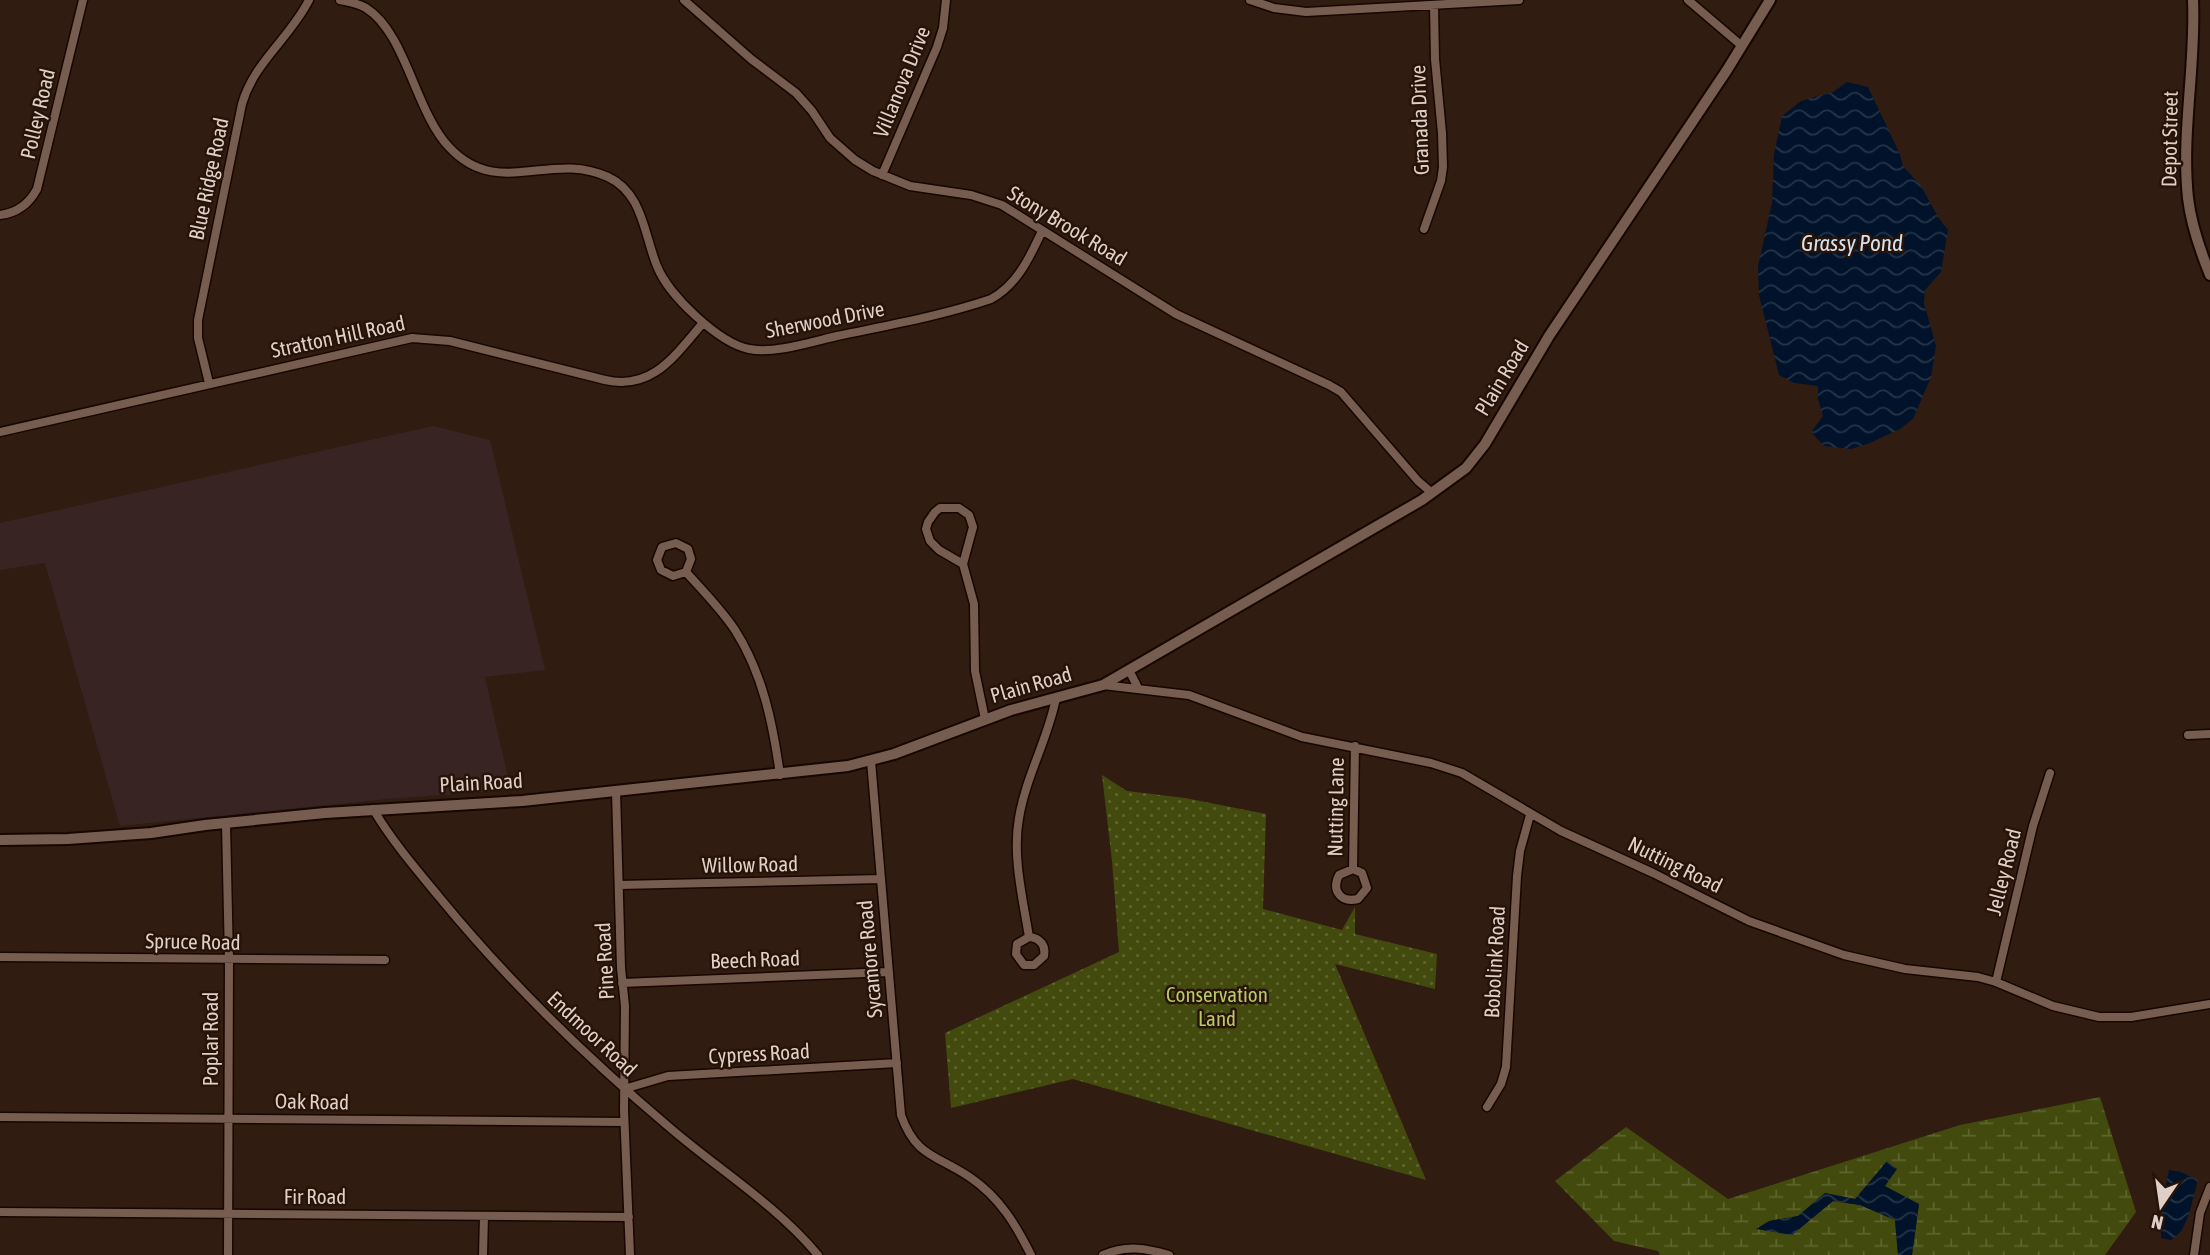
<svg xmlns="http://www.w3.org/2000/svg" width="2210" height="1255" font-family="'Asap Condensed',sans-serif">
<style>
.education{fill:#372423}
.grass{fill:url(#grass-dots)}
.wetland{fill:url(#wetland-marsh)}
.water{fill:url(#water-waves)}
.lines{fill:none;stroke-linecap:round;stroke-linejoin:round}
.minor-casing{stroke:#180601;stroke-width:11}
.secondary-casing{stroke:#180601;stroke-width:14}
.minor{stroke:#765d50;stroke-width:8}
.secondary{stroke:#765d50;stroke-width:10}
.labels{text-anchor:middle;stroke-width:5;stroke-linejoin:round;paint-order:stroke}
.street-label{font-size:21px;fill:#ded0c8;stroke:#271308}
.park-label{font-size:21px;fill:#b8c968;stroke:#271308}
.water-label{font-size:23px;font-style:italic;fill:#d4e2f0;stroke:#271308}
</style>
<defs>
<pattern id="grass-dots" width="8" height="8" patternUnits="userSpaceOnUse" patternTransform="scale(1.75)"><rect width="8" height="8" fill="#424b0d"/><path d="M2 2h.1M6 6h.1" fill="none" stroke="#5d642f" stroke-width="1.8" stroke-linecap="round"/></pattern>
<pattern id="wetland-marsh" width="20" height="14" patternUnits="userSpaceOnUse" patternTransform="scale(1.75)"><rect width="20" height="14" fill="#424b0d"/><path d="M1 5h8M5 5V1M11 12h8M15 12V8" fill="none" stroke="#5d642f"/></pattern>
<pattern id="water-waves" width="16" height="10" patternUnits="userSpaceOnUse" patternTransform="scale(1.75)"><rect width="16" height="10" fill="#00132a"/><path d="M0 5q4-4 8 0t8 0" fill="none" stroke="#253447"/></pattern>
</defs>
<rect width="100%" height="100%" fill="#311c11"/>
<path class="education" d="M433,426L490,440L545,670L485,677L511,790L387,799L120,826L45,563L0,570V523Z"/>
<path class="grass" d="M1102,775L1127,791L1185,798L1266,814L1263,909L1342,930L1355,907V934L1437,954L1435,989L1335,964L1426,1180L1073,1079L951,1108L945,1033L1119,952L1112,861Z"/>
<path class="wetland" d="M2100,1097L2136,1212L2105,1255H1912L1919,1204L1855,1199L1825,1193L1798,1216L1769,1221L1792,1235L1833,1201L1860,1205L1895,1220L1898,1255H1660L1658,1251L1614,1241L1555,1181L1626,1127L1728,1199L1960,1125Z"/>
<path class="water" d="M1847,82L1868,87L1899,152L1903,166L1921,186L1938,217L1948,230L1941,272L1925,290L1924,303L1936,346L1931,377L1913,419L1900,429L1870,443L1851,449L1824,446L1811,432L1823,416L1818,399V386L1794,383L1779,375L1759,295L1758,266L1772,203L1774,154L1782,116L1801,101L1833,92Z
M1887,1161L1897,1169L1885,1186L1919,1204L1912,1255H1898L1895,1220L1860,1205L1833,1201L1792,1235L1756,1229L1769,1221L1798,1216L1825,1193L1855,1199Z
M2169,1170L2181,1172L2198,1180C2192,1199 2189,1231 2171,1240L2161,1238V1207Z"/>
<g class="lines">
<defs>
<path id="minor" d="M340,0C349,2 358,3 366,8C406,33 415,111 449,147C498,200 550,150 608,177C643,193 644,235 657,266C668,295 719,343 749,349C774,354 811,342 837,336C889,325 941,316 991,299C1017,285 1030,257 1042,231
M684,0L751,59L796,93L812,111L830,138L855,160L873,171L910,186L971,195L1002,205L1176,314L1329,385L1341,392L1418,481L1432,493
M1250,0L1274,8L1306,12L1519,0
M1688,0L1742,46
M882,175L937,47L943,28L946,0
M0,215C17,213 29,204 37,189L83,0
M1424,229L1441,181L1443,167L1442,133L1435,59L1434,6
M209,383L198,338V320L242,104C254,62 290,38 309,0
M0,432L412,338L450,341L605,380C653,391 675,355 703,323
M963,564L939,550L930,541L926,529L928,522L935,512L940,508H959L969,515L973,527L963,564L974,604L975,671L985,719
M686,572L673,576L661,570L657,560L662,547L676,543L688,549L691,559L686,572C703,591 721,609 735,630C763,674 773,724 780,775
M1129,670L1138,688
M1103,685L1189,695L1302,737L1431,763L1462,773L1561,831L1653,873L1749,921L1844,955L1905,969L1978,977L1996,982L2053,1006L2099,1017H2131L2210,1004
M2188,735L2210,734
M871,761L901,1115C916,1158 938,1155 971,1178C1000,1198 1016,1225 1031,1255
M616,791L621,968L625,1006L624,1110L630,1255
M373,809C392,841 416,869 440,898C509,982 586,1057 669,1127C719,1170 775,1204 818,1255
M226,824L229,960L228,1255
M1353,869L1362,873L1367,888L1358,899C1341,903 1331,891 1339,875L1353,869L1355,746
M619,885L881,879
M1029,937C1040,938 1046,945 1044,956L1034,965H1024L1016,954L1017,944L1029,937C1023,899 1012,856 1019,818C1026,776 1048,739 1056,698
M0,957L385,960
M1996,982L2033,826L2050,773
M622,983L889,972
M624,1089L668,1076L897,1063
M1487,1107L1501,1084L1506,1067L1517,876L1520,851L1530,815
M0,1117L624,1122
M0,1212L629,1217
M483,1255L484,1216
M1103,1255C1126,1245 1146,1248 1169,1255
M2194,1255L2200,1213L2210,1187"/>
<path id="secondary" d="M2193,0C2196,66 2181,132 2188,198C2191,225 2200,250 2210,275
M0,840L68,839L151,833L205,825L325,813L522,801L848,766L894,754L1011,710L1103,685L1422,500L1466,468L1485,444L1549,336L1727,70L1770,0"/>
</defs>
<use href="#minor" class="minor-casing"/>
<use href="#secondary" class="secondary-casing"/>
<use href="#minor" class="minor"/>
<use href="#secondary" class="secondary"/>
</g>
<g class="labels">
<g class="street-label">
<text transform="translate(902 82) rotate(-68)" y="7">Villanova Drive</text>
<text transform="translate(38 114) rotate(-77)" y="7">Polley Road</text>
<text transform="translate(1420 120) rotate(-92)" y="7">Granada Drive</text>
<text transform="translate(2170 139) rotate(-89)" y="7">Depot Street</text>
<text transform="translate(209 179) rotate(-78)" y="7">Blue Ridge Road</text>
<text transform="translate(1067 226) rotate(31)" y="7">Stony Brook Road</text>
<text transform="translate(825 320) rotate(-11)" y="7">Sherwood Drive</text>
<text transform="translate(338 337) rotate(-12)" y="7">Stratton Hill Road</text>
<text transform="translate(1502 378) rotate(-59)" y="7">Plain Road</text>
<text transform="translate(1031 685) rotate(-16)" y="7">Plain Road</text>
<text transform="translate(481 783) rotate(-3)" y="7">Plain Road</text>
<text transform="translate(1336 807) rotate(-89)" y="7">Nutting Lane</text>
<text transform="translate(750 865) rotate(-1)" y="7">Willow Road</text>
<text transform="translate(1675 865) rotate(26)" y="7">Nutting Road</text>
<text transform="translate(2004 872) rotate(-76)" y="7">Jelley Road</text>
<text transform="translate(193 942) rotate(1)" y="7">Spruce Road</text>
<text transform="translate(870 959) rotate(-95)" y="7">Sycamore Road</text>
<text transform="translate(755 960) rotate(-2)" y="7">Beech Road</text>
<text transform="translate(605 961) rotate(-93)" y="7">Pine Road</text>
<text transform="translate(1495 962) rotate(-87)" y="7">Bobolink Road</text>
<text transform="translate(592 1034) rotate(43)" y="7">Endmoor Road</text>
<text transform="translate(211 1039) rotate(-90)" y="7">Poplar Road</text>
<text transform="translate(759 1054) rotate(-3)" y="7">Cypress Road</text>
<text transform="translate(312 1102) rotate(1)" y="7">Oak Road</text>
<text x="315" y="1204">Fir Road</text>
</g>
<g class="park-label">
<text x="1217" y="1002">Conservation<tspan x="1217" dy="24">Land</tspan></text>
</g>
<g class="water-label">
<text x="1852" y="251">Grassy Pond</text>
</g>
</g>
<g transform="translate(2161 1206) rotate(193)" stroke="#271308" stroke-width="5" paint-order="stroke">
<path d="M0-5L12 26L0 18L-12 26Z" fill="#ded0c8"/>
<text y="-10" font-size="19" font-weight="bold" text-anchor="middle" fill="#ded0c8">N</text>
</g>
</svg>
